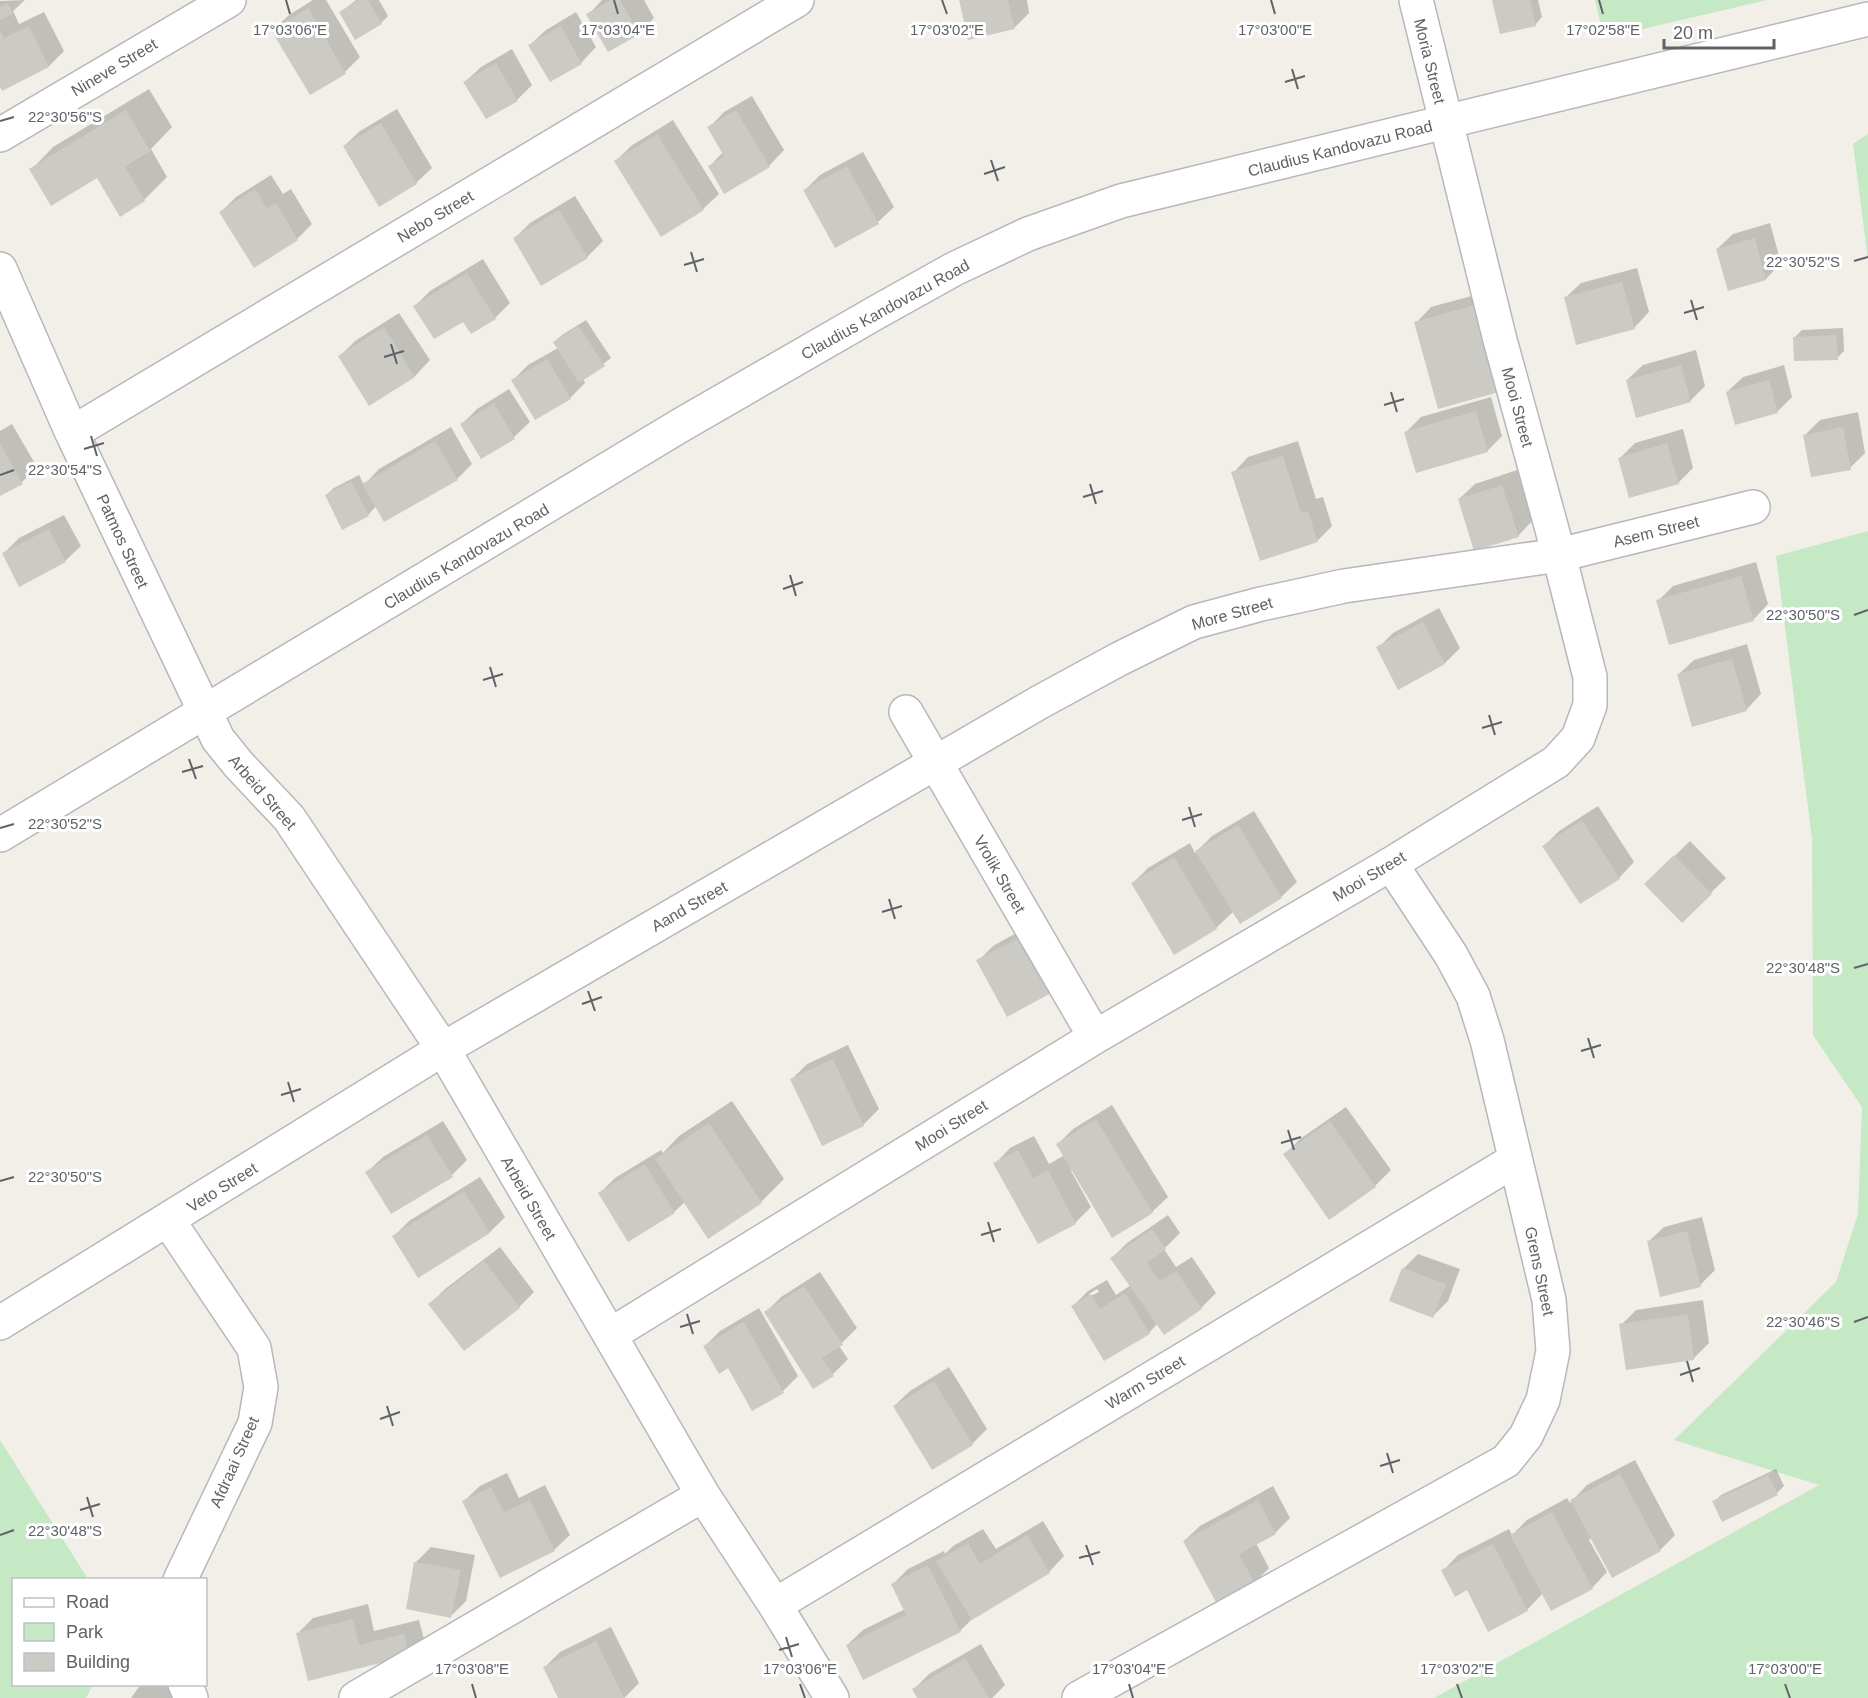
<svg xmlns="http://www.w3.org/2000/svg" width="1868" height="1698" font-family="Helvetica,sans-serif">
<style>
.green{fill:#c5e8c5}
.shadow{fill:#0003;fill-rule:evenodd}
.building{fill:#cccac5}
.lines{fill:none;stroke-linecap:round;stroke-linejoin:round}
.minor-casing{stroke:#b5b8bc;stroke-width:36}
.minor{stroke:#fff;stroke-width:33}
.ticks{fill:none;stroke:#5f6368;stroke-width:2}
.labels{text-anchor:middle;stroke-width:6;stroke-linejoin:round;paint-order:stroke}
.street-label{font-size:16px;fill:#5f6368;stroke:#fff}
.ticks-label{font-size:15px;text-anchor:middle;fill:#5f6368;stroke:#fff;stroke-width:6;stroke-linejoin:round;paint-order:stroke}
</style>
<rect width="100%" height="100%" fill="#f1efe8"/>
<path class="green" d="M1595,0H1767L1604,38Z
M1868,134V260L1853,144Z
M1868,531V1698H1434L1819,1485L1674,1440L1836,1282L1858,1214L1862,1107L1813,1035L1812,839L1776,556Z
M0,1440L88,1579L14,1580V1684L93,1685L86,1698H0Z"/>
<path class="shadow" d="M25,0L13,11L19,24L44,12L64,51L49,66L3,89L0,84V1Z
M313,0H326L360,57L345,72L273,30L289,15Z
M356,0H379L388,16L381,23L341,12Z
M602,0H644L654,18L639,33L588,15Z
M961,0H1027L1029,13L1014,28Z
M1494,0H1538L1542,17L1535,25Z
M576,12L596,47L581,63L551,80L530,45L546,30Z
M512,49L532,85L517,100L465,82L481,67Z
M149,89L172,127L151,149L167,177L144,200L120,214L97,176L31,170L53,147Z
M752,96L784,150L769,166H710L723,152L709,128L724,112Z
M397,109L432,168L416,183L380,205L344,146L360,131Z
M673,120L719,194L703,209L662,235L616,161L631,146Z
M863,152L894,207L878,222L836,246L805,190L820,175Z
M271,175L283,194L291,189L312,224L297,239L221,212L236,197Z
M575,196L603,241L587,257L542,284L514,239L530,223Z
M1770,223L1781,263L1766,279L1729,289L1717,249L1733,234Z
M483,259L510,303L495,318L463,320L415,306L430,291Z
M1637,268L1649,312L1634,328L1565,298L1581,283Z
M1490,291L1513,376L1416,323L1431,307Z
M399,313L430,360L415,376L369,404L340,356L355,341Z
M586,320L611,358L583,379L585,383L570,398L513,380L528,365L558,348L554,342L562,335Z
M1843,328L1844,351L1837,358L1795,337L1802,330Z
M1696,350L1705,386L1690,401L1627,380L1643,365Z
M1784,365L1792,397L1777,412L1727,392L1743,377Z
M509,389L530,422L514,437L482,457L462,424L477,409Z
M1491,397L1502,436L1487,451L1406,432L1421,417Z
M1858,412L1865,453L1850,468L1805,435L1820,420Z
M12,424L37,467L22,482L0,495V431Z
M451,427L472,464L457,479L376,506L368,515L326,495L334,488L359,475L364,485L379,469Z
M1683,429L1693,468L1678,483L1620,458L1635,443Z
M1298,441L1316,499L1323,497L1332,526L1317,541L1233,473L1248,457Z
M1517,470L1533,520L1518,536L1459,499L1475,484Z
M64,515L81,546L65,561L4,553L19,538Z
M1756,562L1768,604L1753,620L1658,601L1673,586Z
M1439,608L1460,648L1445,663L1399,688L1378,648L1393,633Z
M1747,644L1761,694L1746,710L1678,675L1694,660Z
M1598,806L1634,862L1619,878L1544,846L1559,831Z
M1254,811L1297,882L1281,897L1240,922L1234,911L1216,928L1133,883L1148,868L1190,843L1195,853L1212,836Z
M1690,841L1726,878L1682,921L1646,884Z
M1038,921L1067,975L978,961L993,946Z
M848,1045L879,1109L863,1125L823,1144L792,1079L807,1064Z
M732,1101L784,1179L761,1202H685L674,1212L600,1193L615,1178L661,1150L663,1153L679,1136Z
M1112,1105L1168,1197L1152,1212L1113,1235L1073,1169L1071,1171L1091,1207L1075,1223L1038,1242L995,1164L1010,1148L1034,1136L1049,1164L1065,1155L1058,1144L1073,1129Z
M1346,1107L1391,1170L1375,1186L1330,1218L1285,1154L1300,1139Z
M443,1121L467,1160L452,1175L367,1172L383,1157Z
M480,1177L505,1217L490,1232L418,1275L394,1236L409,1221Z
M1168,1215L1180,1233L1164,1249L1176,1267L1192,1257L1216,1293L1201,1308L1157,1324L1149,1333L1073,1306L1088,1291L1107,1280L1116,1295L1131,1285L1112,1258L1127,1243ZM1097,1289L1099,1292L1089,1297V1294Z
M1702,1217L1715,1270L1700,1285L1648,1242L1664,1227Z
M500,1247L534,1292L519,1307L430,1304L445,1289Z
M1418,1254L1460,1269L1448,1301L1433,1316L1403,1269Z
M820,1272L857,1328L839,1346L848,1359L833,1374L765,1313L781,1297Z
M1703,1300L1709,1343L1693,1359L1621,1325L1636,1310Z
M759,1308L798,1376L783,1391L729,1366L705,1346L720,1331Z
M949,1367L987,1429L972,1444L894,1406L910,1391Z
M1635,1460L1675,1535L1660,1550L1592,1538L1589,1540L1607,1572L1592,1588L1543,1593L1527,1610L1467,1588L1443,1571L1458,1555L1509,1529L1512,1535L1527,1520L1567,1498L1570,1503L1587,1485Z
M1776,1469L1784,1486L1777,1493L1714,1502L1721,1495Z
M507,1473L519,1498L545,1485L570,1535L554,1550L464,1501L480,1486Z
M1273,1486L1290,1518L1275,1533L1256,1543L1269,1568L1254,1583L1184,1541L1200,1526Z
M1043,1521L1064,1556L1049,1572L973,1618L960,1631L847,1645L863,1630L905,1609L893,1584L908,1569L944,1551L945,1554L953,1546L983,1529L996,1549Z
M431,1547L475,1555L466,1601L451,1616L416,1562Z
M368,1604L374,1631L419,1620L424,1639L409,1655L298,1633L313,1618Z
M611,1627L639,1683L624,1698H560L545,1667L560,1652Z
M981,1644L1005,1685L992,1698H919L914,1689L929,1674Z
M141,1684H168L193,1698H131Z"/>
<path class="building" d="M359,0H368L382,24L355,40L339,12Z
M611,0H620L640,34L608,52L586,14Z
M959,0H1008L1015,29L968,40Z
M1492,0H1530L1536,26L1500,34Z
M8,3L13,14L0,20V7Z
M308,8L346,74L310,95L271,30Z
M29,26L49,67L2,91L0,87V30L4,38Z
M561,26L582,64L550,82L528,45Z
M496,63L518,101L486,119L463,82Z
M126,110L150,151L125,167L145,201L120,217L97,178L51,206L29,169Z
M736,110L770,167L724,194L708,166L724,156L707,127Z
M381,123L417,184L379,207L343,146Z
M657,134L704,210L661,237L614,161Z
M847,166L879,224L835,248L803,190Z
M255,189L267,208L276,203L298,240L254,268L219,212Z
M559,210L588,258L541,286L513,238Z
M1755,238L1766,280L1728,291L1716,249Z
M467,273L496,319L471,334L463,322L434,339L413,306Z
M1622,282L1635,329L1576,345L1564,297Z
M1475,305L1499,392L1438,409L1414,322Z
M578,326L605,366L579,383L553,342Z
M384,327L415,377L369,406L338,356Z
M1836,335L1838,360L1794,361L1793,337Z
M547,359L571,399L535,420L511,380Z
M1681,365L1691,402L1636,418L1626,380Z
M1769,380L1778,413L1735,425L1726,392Z
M494,403L515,439L481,459L460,424Z
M1476,411L1488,452L1416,473L1404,432Z
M1843,427L1851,470L1811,477L1803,435Z
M435,441L458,480L384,522L362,484Z
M1667,443L1679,484L1629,498L1618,458Z
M0,444L23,484L0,496Z
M1283,456L1301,513L1308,511L1318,542L1260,561L1231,472Z
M351,481L369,516L342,530L325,495Z
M1502,485L1519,537L1474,551L1458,499Z
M49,529L66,562L19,587L2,553Z
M1741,576L1754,621L1669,645L1656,600Z
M1423,622L1445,664L1398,690L1376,647Z
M1732,659L1747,711L1692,727L1677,674Z
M1582,820L1620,879L1580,904L1542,846Z
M1238,825L1282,898L1240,924L1195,851Z
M1674,855L1712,894L1682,923L1644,884Z
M1174,857L1217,929L1174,955L1131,883Z
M1022,936L1053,992L1007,1017L976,960Z
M833,1059L864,1126L822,1146L790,1079Z
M1096,1119L1153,1213L1112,1238L1056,1144Z
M1330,1121L1376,1187L1329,1220L1283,1154Z
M709,1123L762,1203L708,1239L655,1159Z
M427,1135L453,1177L391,1214L365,1172Z
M1018,1150L1033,1178L1048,1170L1076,1224L1038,1244L993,1163Z
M645,1164L675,1213L628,1242L598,1193Z
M464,1191L490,1233L418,1278L392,1236Z
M1152,1229L1166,1249L1147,1263L1160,1281L1176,1271L1202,1309L1164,1335L1110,1258Z
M1687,1231L1701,1287L1660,1297L1647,1241Z
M484,1261L520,1308L464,1351L428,1304Z
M1402,1268L1446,1284L1433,1318L1389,1301Z
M804,1286L843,1345L822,1358L834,1376L813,1389L764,1312Z
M1125,1293L1150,1334L1104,1361L1071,1306L1091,1294L1100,1309Z
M1688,1314L1694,1360L1626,1370L1619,1324Z
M744,1322L784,1393L752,1411L728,1368L719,1374L703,1346Z
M934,1381L973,1445L932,1470L893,1406Z
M1620,1474L1661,1551L1612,1578L1570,1500Z
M1768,1475L1778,1495L1722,1522L1712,1501Z
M491,1487L504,1512L530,1500L555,1551L500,1578L462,1501Z
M1258,1500L1276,1534L1239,1554L1255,1584L1217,1604L1183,1541Z
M1552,1512L1593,1589L1551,1611L1510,1535Z
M1027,1535L1050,1573L972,1620L936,1561L968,1543L980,1564Z
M1493,1544L1528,1611L1488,1632L1467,1590L1455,1597L1441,1570Z
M414,1562L461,1570L451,1618L406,1609Z
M928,1565L961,1632L863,1680L846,1645L906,1615L891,1584Z
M353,1619L359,1645L404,1634L409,1656L308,1681L296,1633Z
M596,1641L624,1698H558L543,1667Z
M965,1658L989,1698H917L912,1689Z"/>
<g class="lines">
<defs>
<path id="minor" d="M0,135L229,0
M0,269L72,433L218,739L239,765L289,818L443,1049L703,1495L775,1605L832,1698
M72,433L797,0
M906,712L1095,1037
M0,835L681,425L877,312L954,269L1028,234L1121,201L1868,19
M168,1220L254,1348L261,1387L255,1423L180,1580
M0,1323L443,1049L1040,702L1119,659L1194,622L1261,604L1344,586L1559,555L1753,507
M610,1335L1095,1037L1391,864L1556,762L1578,738L1590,705V677L1559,555L1500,340L1416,0
M775,1605L1515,1160
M185,1684L191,1698
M356,1698L703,1495
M1079,1698L1506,1461L1526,1436L1543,1400L1553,1351L1549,1300L1487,1040L1473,996L1451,955L1391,864"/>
</defs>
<use href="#minor" class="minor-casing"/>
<use href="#minor" class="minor"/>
</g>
<path class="ticks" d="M286,0L290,14M614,0L618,14M942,0L947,14M1271,0L1275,14M1599,0L1603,14M1292,69L1298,89M1285,82L1305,76M0,121L14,117M991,160L998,181M984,174L1005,167M691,252L697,272M1854,261L1868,257M684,265L704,259M1691,300L1697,320M1684,313L1704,307M391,344L397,364M384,357L404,351M1391,392L1397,412M1384,405L1404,399M91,436L97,456M84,449L104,443M0,475L14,470M1090,484L1096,504M1083,497L1103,491M790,575L796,596M783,589L803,582M1854,615L1868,610M490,667L496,687M483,680L503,674M1489,715L1495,735M1482,728L1502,722M189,759L196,779M182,772L203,766M1189,807L1195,827M1182,820L1202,814M0,828L14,824M889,899L895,919M882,912L902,906M1854,968L1868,964M588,991L595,1011M582,1004L602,997M1588,1038L1594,1058M1581,1051L1601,1045M288,1082L294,1102M281,1095L301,1089M1288,1130L1294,1150M1281,1143L1301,1137M0,1181L14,1177M988,1222L994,1242M981,1235L1001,1229M687,1314L693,1334M1854,1322L1868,1317M680,1327L700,1321M1687,1361L1693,1382M1680,1375L1700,1368M387,1406L393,1426M380,1419L400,1412M1387,1453L1393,1473M1380,1466L1400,1460M87,1497L93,1517M80,1510L100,1504M0,1535L14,1530M1086,1545L1093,1565M1079,1558L1100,1552M786,1637L792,1657M779,1650L799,1644M472,1684L476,1698M800,1684L805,1698M1129,1684L1133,1698M1457,1684L1462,1698M1785,1684L1790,1698"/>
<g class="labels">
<g class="street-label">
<text transform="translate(1430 61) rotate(76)" y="6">Moria Street</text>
<text transform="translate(114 67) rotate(-31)" y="6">Nineve Street</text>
<text transform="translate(1340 148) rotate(-14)" y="6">Claudius Kandovazu Road</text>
<text transform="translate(435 216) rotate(-31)" y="6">Nebo Street</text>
<text transform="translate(885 309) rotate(-29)" y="6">Claudius Kandovazu Road</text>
<text transform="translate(1518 407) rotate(75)" y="6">Mooi Street</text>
<text transform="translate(1656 531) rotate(-14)" y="6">Asem Street</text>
<text transform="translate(123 541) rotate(65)" y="6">Patmos Street</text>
<text transform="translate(466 556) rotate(-31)" y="6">Claudius Kandovazu Road</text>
<text transform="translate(1232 613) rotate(-16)" y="6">More Street</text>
<text transform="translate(263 792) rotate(49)" y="6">Arbeid Street</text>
<text transform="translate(1000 874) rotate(60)" y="6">Vrolik Street</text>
<text transform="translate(1369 876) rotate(-31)" y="6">Mooi Street</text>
<text transform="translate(689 906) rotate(-30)" y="6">Aand Street</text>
<text transform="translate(951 1125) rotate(-32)" y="6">Mooi Street</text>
<text transform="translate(222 1187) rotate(-32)" y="6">Veto Street</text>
<text transform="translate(529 1198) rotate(60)" y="6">Arbeid Street</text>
<text transform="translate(1540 1271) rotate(78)" y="6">Grens Street</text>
<text transform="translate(1145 1382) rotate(-31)" y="6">Warm Street</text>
<text transform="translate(234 1462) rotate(-66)" y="6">Afdraai Street</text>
</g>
</g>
<g class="ticks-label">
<text x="290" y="35">17°03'06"E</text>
<text x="618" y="35">17°03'04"E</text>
<text x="947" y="35">17°03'02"E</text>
<text x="1275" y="35">17°03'00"E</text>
<text x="1603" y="35">17°02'58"E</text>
<text x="65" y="122">22°30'56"S</text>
<text x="1803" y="267">22°30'52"S</text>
<text x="65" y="475">22°30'54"S</text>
<text x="1803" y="620">22°30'50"S</text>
<text x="65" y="829">22°30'52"S</text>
<text x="1803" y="973">22°30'48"S</text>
<text x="65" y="1182">22°30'50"S</text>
<text x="1803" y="1327">22°30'46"S</text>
<text x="65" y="1536">22°30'48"S</text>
<text x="472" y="1674">17°03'08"E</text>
<text x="800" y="1674">17°03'06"E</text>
<text x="1129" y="1674">17°03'04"E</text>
<text x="1457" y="1674">17°03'02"E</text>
<text x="1785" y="1674">17°03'00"E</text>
</g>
<rect x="12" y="1578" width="195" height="108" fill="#ffffff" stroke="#bfc1c3" stroke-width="1.5"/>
<rect x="24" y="1598" width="30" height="9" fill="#ffffff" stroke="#bfc1c3" stroke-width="1.5"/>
<text x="66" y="1608" font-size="18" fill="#5f6368">Road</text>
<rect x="24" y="1623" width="30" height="18" fill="#c5e8c5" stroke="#bfc1c3" stroke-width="1.5"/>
<text x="66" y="1638" font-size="18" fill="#5f6368">Park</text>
<rect x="24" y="1653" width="30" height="18" fill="#cccac5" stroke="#bfc1c3" stroke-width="1.5"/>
<text x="66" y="1668" font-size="18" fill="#5f6368">Building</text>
<path d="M1664 39v9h110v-9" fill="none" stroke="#5f6368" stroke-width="3"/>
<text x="1673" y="39" font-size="18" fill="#5f6368" stroke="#ffffff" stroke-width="4.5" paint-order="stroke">20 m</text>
</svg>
